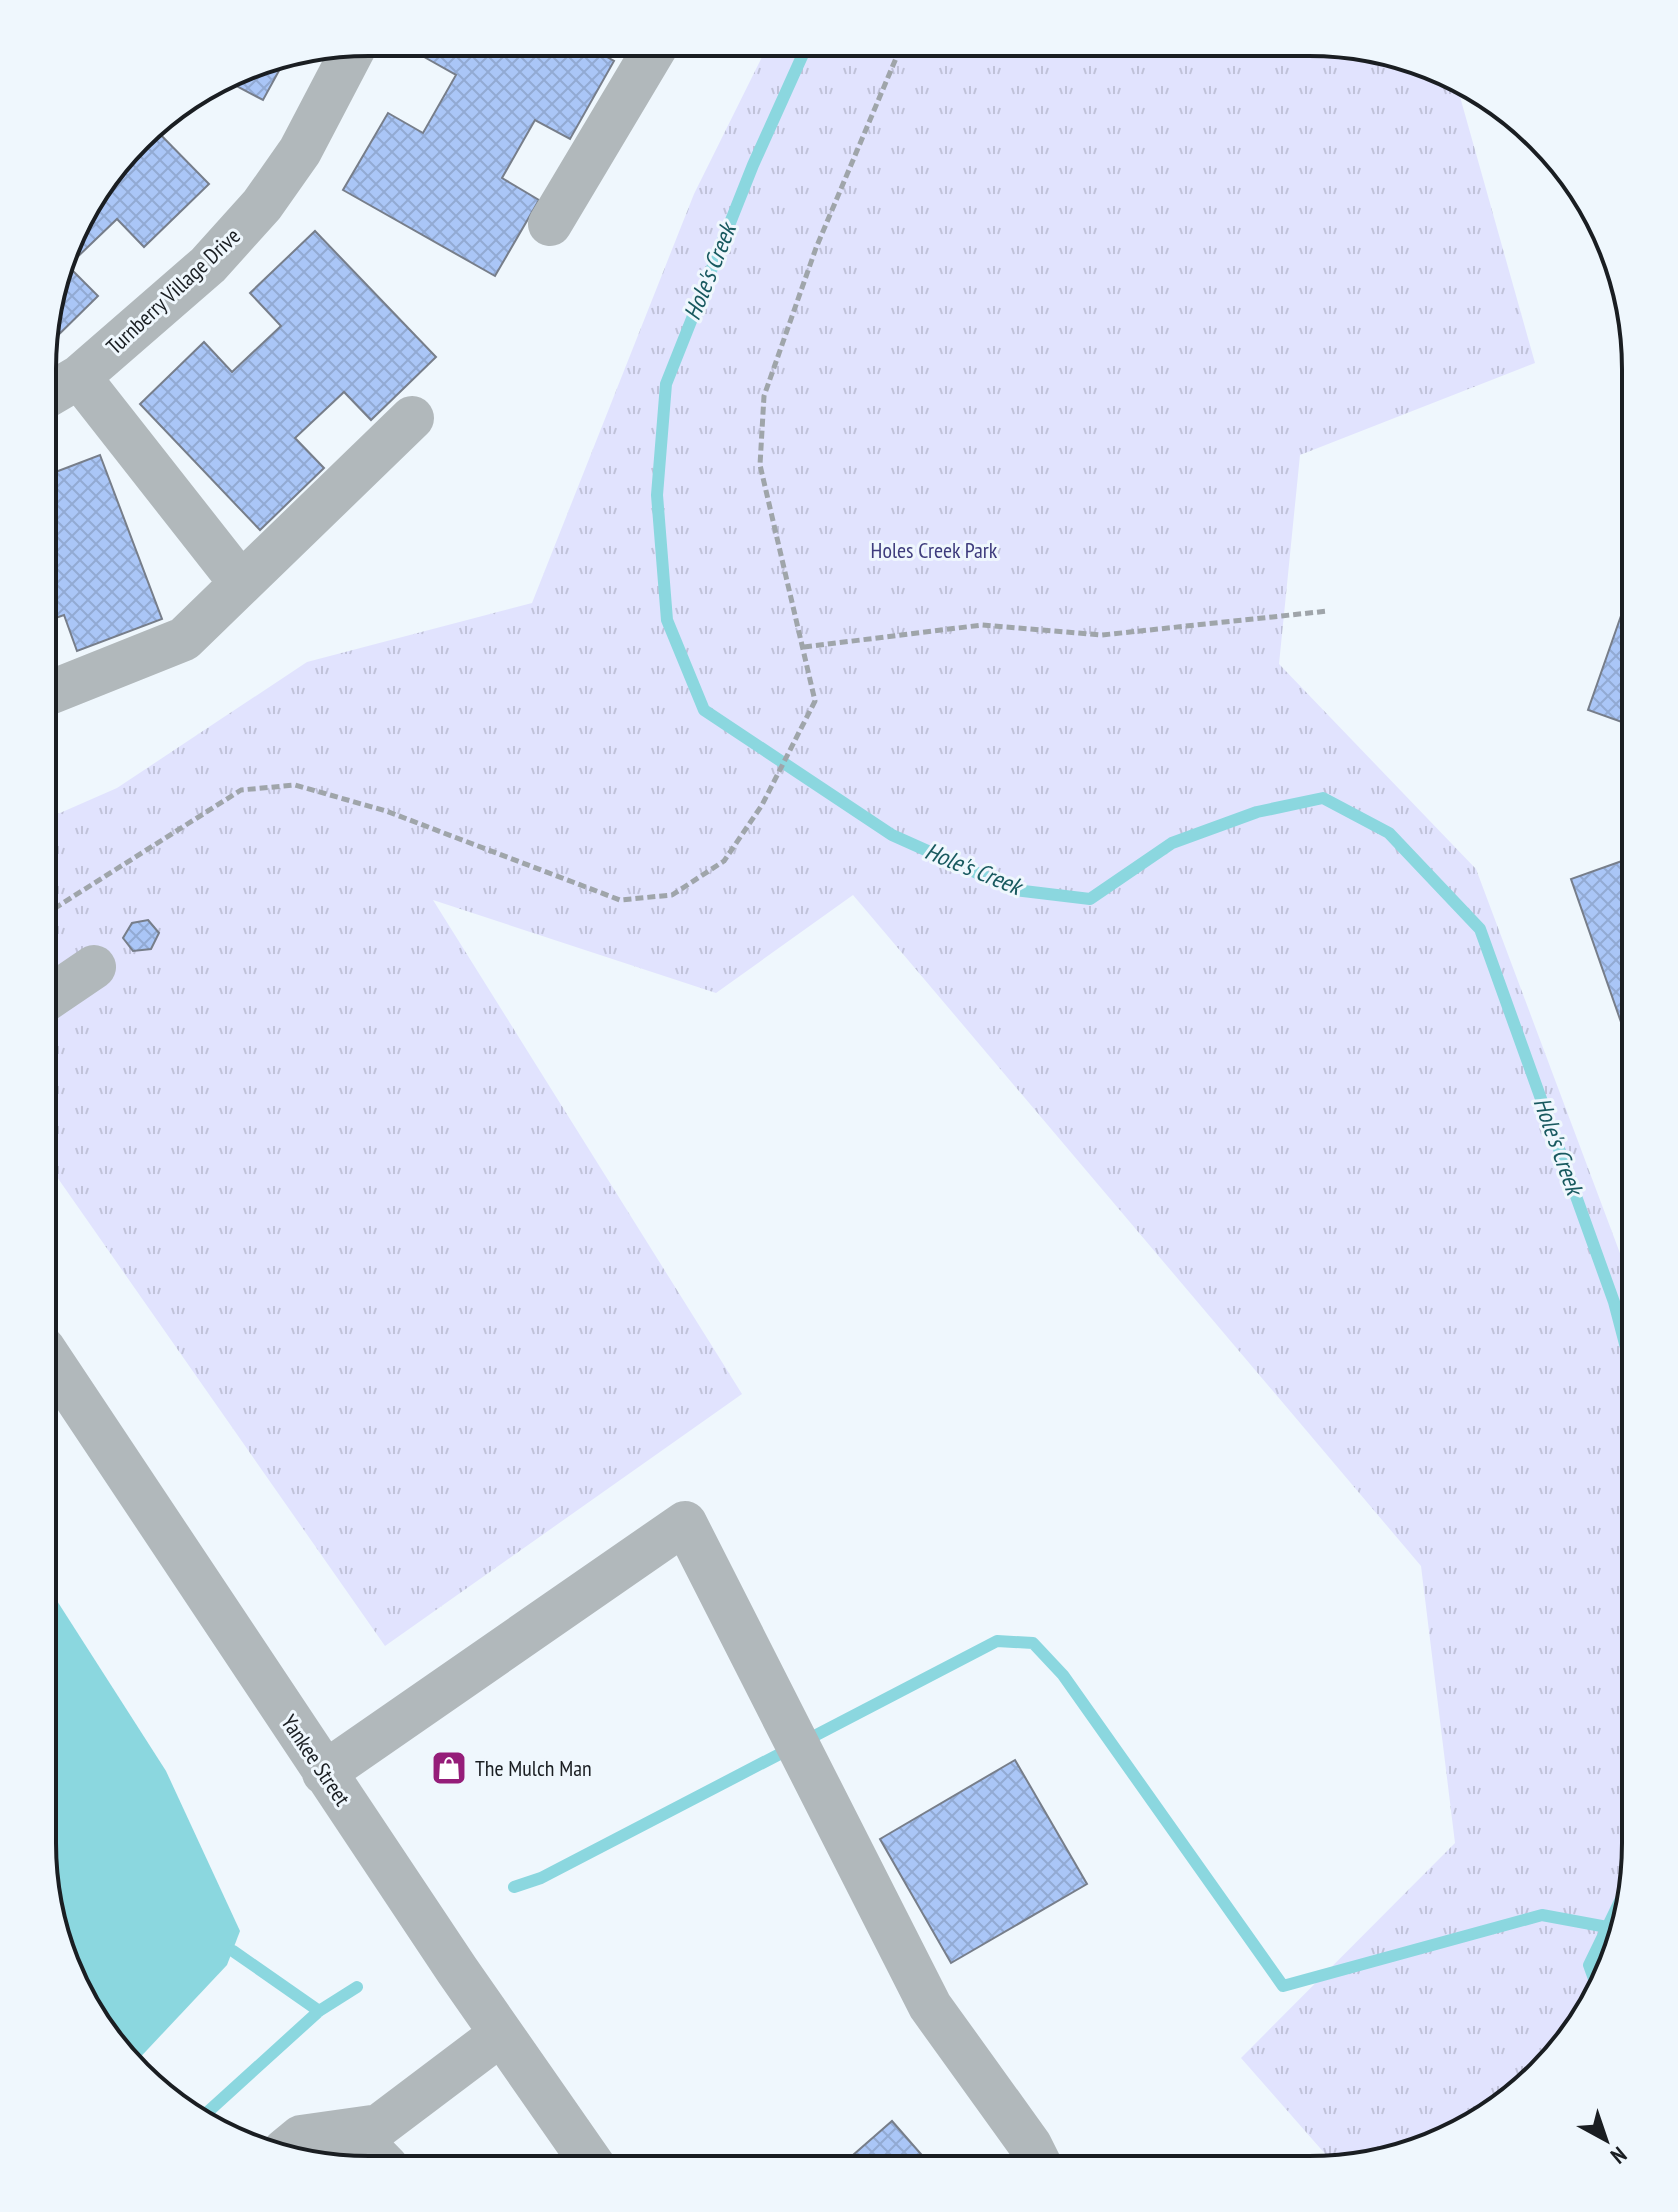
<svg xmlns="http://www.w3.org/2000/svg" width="1678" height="2212" font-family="'PT Sans Narrow',sans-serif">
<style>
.park{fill:url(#park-tufts)}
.water{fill:#8bd7df}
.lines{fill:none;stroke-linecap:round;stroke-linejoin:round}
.stream{stroke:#8bd7df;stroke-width:12}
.building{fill:url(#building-cross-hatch);stroke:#777e8a;stroke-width:2}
.path{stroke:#9fa5aa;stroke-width:5;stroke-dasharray:8 4;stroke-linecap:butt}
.minor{stroke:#b1b8bb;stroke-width:44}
.labels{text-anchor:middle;stroke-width:6;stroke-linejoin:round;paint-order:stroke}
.street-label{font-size:22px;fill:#1a1e22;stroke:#eff7fd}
.park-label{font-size:22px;fill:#3e3c7d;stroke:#eff7fd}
.poi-label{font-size:22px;fill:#1a1e22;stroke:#eff7fd;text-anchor:start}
.water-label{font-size:24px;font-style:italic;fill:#18595f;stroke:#eff7fd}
.rim{fill:none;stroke:#1a1e22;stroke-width:4}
</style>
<defs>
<pattern id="park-tufts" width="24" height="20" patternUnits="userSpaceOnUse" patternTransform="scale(2)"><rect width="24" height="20" fill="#e1e3fe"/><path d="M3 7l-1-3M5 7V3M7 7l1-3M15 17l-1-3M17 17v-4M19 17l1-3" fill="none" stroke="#c0c2d9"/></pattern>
<pattern id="building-cross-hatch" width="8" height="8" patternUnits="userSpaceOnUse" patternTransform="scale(2)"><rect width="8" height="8" fill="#aac6f7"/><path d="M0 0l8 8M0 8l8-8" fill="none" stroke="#92aad3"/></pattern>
</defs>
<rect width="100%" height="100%" fill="#eff7fd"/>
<path class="park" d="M769,43L1352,45L1434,67L1455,79L1535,363L1300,455L1279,664L1476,869L1636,1296L1635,1865L1618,1948L1581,2025L1525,2088L1454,2136L1334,2164L1241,2058L1455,1843L1421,1566L853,895L716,993L433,900L742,1394L385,1646L43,1157L44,820L117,788L307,662L532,603L694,194Z"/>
<path class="water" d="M43,1579L166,1771L240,1931L227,1965L132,2066L76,1988L42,1843Z"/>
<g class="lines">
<path class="stream" d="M808,43L753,165L666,384L657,495L667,620L704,710L892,835L1015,890L1090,899L1172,843L1257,812L1323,798L1389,833L1480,929L1614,1302L1635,1382
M514,1887L541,1878L997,1641L1033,1643L1063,1675L1283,1986L1542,1915L1607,1927
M233,1951L319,2011
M1598,1990L1589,1965L1634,1872
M200,2119L319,2011L357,1987"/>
</g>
<path class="building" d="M424,42L582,43L614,61L570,139L535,120L502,178L539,200L495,276L343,190L388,113L423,133L456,75L417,53Z
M287,56L263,100L227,81L264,60Z
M152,126L209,184L144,247L117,219L68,266L98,296L45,348V326L86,206Z
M315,231L436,357L371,420L344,392L295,438L324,468L260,530L140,404L204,342L232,372L281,326L250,293Z
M100,455L162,619L77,651L64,615L44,622L45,476Z
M1636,573V727L1588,710Z
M1636,856V1065L1571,879Z
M148,920L159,933L151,949L133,951L123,938L132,923Z
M1015,1760L1087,1884L951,1963L880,1839Z
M892,2121L934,2169H837Z"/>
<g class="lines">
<path class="path" d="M804,647L982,625L1102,635L1328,611
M44,915L241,790L295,785L386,811L620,900L672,895L724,861L762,805L815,701L760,465L764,396L816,248L902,44"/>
<path class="minor" d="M550,224L658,43
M79,377L240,582
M45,397L79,377L208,265L262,205L300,151L356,44
M44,695L184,639L412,418
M44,1001L94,967
M43,1348L457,1970L595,2168
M324,1773L685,1523L930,2006L1030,2145L1042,2169
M351,2130L387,2167
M284,2151L301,2137L379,2126L501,2034"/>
</g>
<defs>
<symbol id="shop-square" viewBox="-11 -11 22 22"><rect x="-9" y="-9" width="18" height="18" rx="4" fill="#951d79" stroke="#eff7fd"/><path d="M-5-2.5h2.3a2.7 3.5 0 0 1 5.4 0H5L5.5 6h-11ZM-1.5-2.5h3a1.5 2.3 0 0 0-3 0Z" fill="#fff"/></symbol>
</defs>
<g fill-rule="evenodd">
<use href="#shop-square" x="429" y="1748" width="40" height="40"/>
</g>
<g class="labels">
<g class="street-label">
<text transform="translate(173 291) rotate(-43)" y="8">Turnberry Village Drive</text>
<text transform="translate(316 1760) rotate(56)" y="8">Yankee Street</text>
</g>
<g class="park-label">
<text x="934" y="558">Holes Creek Park</text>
</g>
<g class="poi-label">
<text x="475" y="1776">The Mulch Man</text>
</g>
<g class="water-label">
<text transform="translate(710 272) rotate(-68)" y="8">Hole's Creek</text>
<text transform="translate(973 869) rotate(22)" y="8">Hole's Creek</text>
<text transform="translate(1558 1146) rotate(70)" y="8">Hole's Creek</text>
</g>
</g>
<path d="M0 0H1678V2212H0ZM369 56H1309A313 313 0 0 1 1622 369V1843A313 313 0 0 1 1309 2156H369A313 313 0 0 1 56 1843V369A313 313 0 0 1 369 56Z" fill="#eff7fd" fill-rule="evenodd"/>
<path class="rim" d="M369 56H1309A313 313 0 0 1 1622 369V1843A313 313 0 0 1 1309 2156H369A313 313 0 0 1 56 1843V369A313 313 0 0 1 369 56Z"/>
<g transform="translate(1606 2140) rotate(140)" stroke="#eff7fd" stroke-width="6" paint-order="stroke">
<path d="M0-6L14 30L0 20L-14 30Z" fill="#1a1e22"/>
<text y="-12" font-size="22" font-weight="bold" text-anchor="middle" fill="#1a1e22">N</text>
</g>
</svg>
